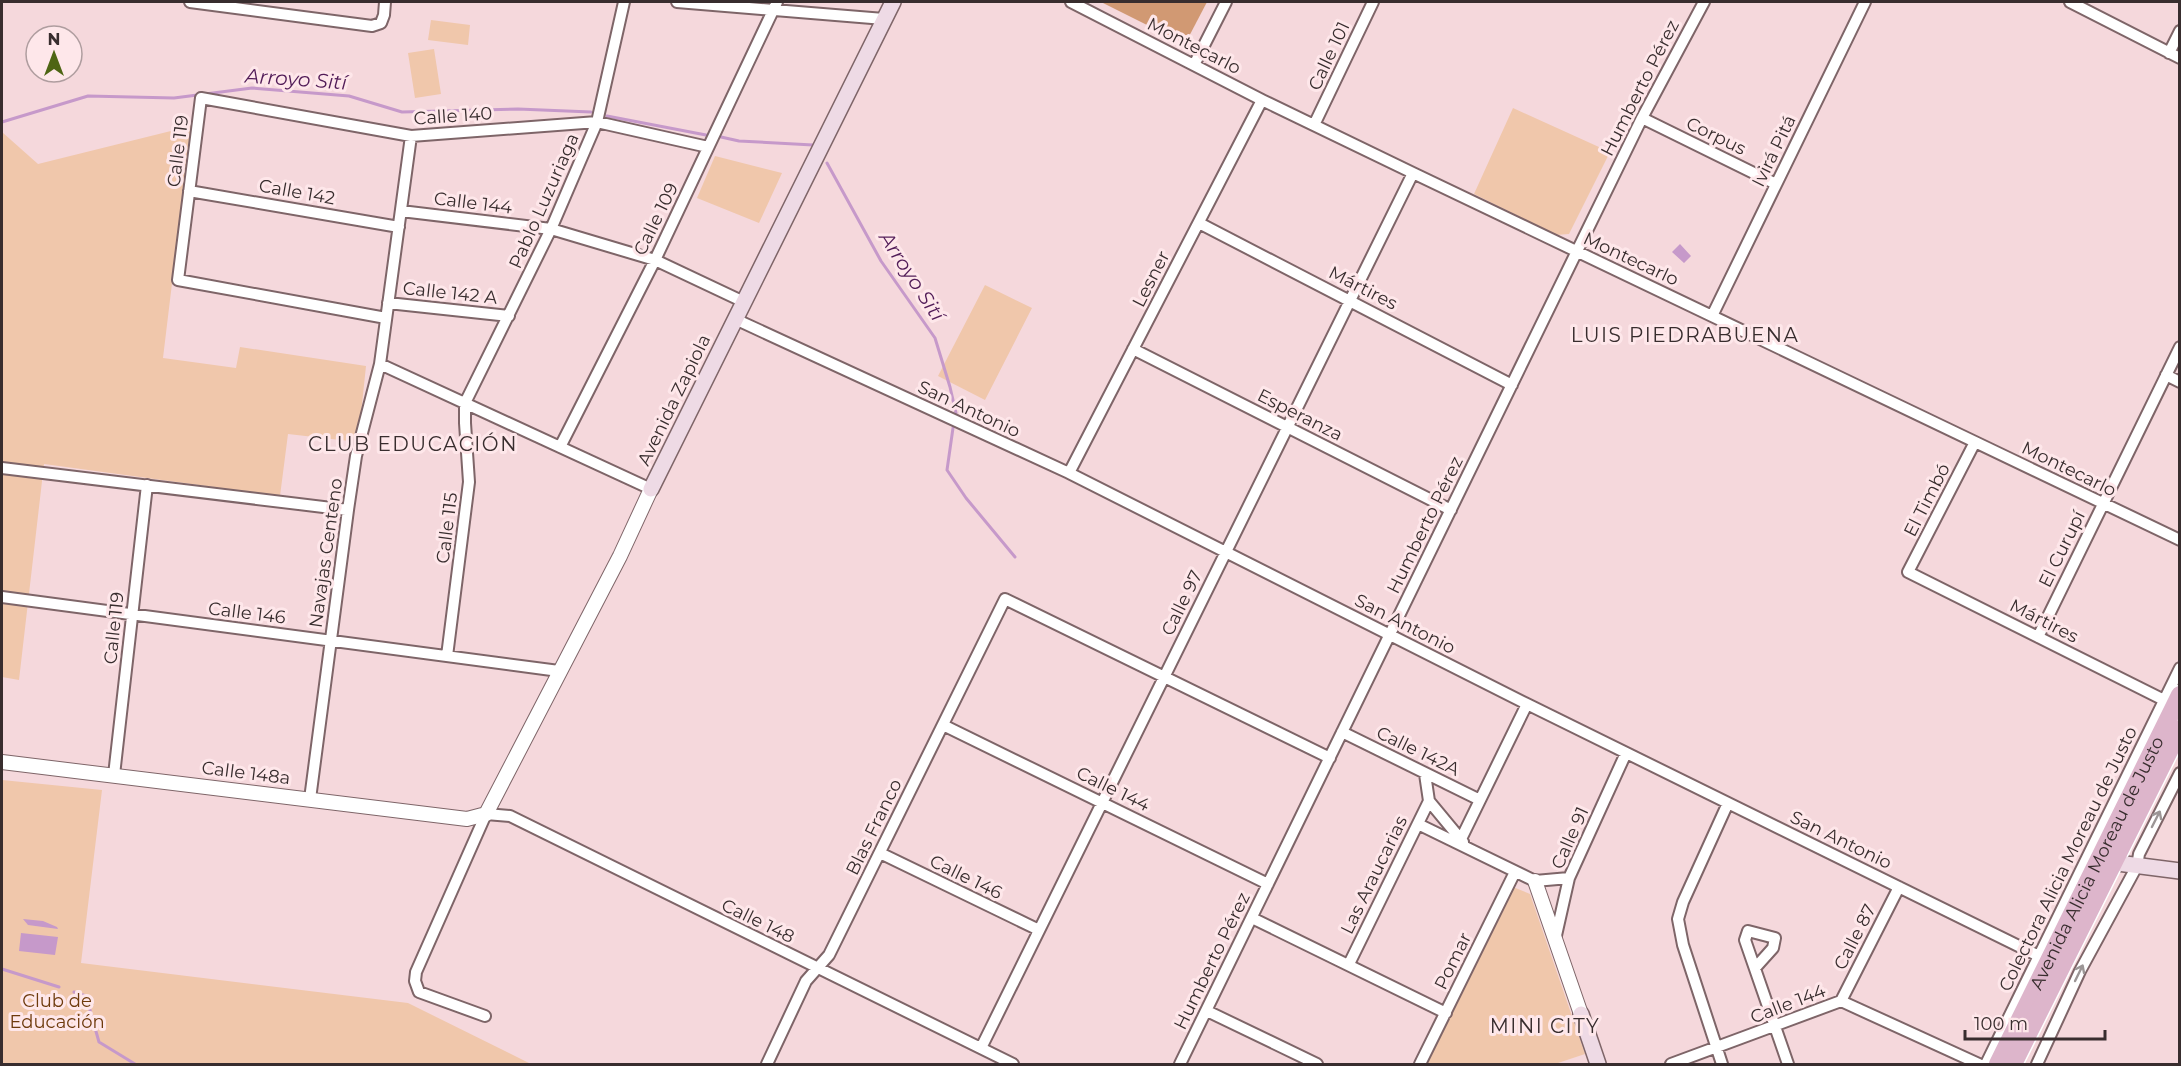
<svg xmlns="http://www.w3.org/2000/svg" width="2181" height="1066" font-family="Montserrat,sans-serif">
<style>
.green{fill:#f0c7ab}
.forest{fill:#d19973}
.water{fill:#c699ca}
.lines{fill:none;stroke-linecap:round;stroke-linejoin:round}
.stream{stroke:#c699ca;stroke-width:3}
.minor-casing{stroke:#7e6568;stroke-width:14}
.tertiary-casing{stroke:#7e6568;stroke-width:16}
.secondary-casing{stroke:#7e6568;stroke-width:18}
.primary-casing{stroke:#fff;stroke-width:21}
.minor{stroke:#fff;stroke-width:10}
.tertiary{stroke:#fff;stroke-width:14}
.secondary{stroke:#eedae5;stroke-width:15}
.primary{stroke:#ddb5cb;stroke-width:18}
.oneway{stroke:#9c9696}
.labels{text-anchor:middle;stroke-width:6;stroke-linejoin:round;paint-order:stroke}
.street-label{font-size:18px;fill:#382d2e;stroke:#fee7ea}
.park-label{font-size:18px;fill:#6e3a0c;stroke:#fee7ea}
.water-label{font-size:20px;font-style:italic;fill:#511b57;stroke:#fee7ea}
.neighbourhood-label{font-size:20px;letter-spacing:1.5px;fill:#382d2e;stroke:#fee7ea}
</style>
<rect width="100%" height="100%" fill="#f5d8dc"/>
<path class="green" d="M431,20L470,25L468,45L428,40Z
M434,49L441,94L415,98L408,53Z
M1513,108L1610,152L1569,234L1556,235L1474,194Z
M191,126L163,358L236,368L240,347L366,366L358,442L288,434L280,496L44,464L19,680L2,677V132L38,164Z
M715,156L782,173L759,223L697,198Z
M985,285L1032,308L985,400L938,376Z
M2,780L102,790L81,963L408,1003L531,1064H2Z
M1513,887L1530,894L1585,1054L1555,1064H1425Z"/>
<path class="forest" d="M1101,2H1207L1185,44Z"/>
<path class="water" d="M1680,244L1691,256L1684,263L1672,252Z
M23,919L43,921L57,927L58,929L28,925Z
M21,933L58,937L55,955L19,951Z"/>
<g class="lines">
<path class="stream" d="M607,116L706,135
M2,122L88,96L174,98L252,88L349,96L402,112L518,109L591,112
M721,137L739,141L813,145
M827,163L881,261L935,338L950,387L956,413
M953,428L947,470L966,498L1015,557
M2,969L59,987
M74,992L86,996L99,1042L135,1064"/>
<defs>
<path id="minor" d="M190,2L372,26L381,23L384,15L385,2
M677,2L884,19
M1071,2L1262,100L1413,173L2180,540
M2070,2L2180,58
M2169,53L2180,31
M1194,65L1226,2
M1642,118L1776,184
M1314,125L1373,2
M189,191L399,227
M401,211L551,229L655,260L744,302
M1199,223L1512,385
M388,303L509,316
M1712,316L1865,2
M386,318L178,280L201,98L411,136L597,122L708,147
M735,319L1069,473L1527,704L2053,963
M1133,349L1451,510
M380,364L651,489
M2166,375L2180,382
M1975,442L1908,572L2164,700
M560,447L655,260L777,2
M2,468L348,510
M1069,473L1262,100
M2,597L559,671
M2038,637L2180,347
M447,656L469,482L465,423V403L551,229L597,122L624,2
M943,725L1268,884
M1342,732L1480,800
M1425,774L1429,801L1463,842
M114,775L147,485
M310,799L348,510L356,456L380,364L411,136
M1418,824L1535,881L1569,878
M1461,839L1527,704
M880,853L1039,930
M1252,918L1446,1013
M1555,940L1569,878L1626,753
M1349,964L1429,801
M1755,968L1773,948L1775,938L1748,931L1745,940L1788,1064
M1841,1001L1899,887
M1207,1011L1317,1064
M485,1016L419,992L415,981L416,972L486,814L510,816L1013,1064
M981,1048L1413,173
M767,1064L806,981L829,955L1005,599L1330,758
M1180,1064L1642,118L1704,2
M1420,1064L1515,872
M1671,1064L1841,1001L1979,1064
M1722,1064L1683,945L1678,919L1683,902L1728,803
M1986,1064L2180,668
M2037,1064L2080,971L2137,866L2139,854L2180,773"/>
<path id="tertiary" d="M2,762L467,819L486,814L620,556L651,489
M1535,881L1581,1014"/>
<path id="secondary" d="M651,489L893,2
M2102,861L2180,871
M1581,1014L1598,1064"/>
<g id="primary">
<path id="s1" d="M1998,1064L2180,695"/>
<path d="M2013,1064L2180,729"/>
</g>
</defs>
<use href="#minor" class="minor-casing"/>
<use href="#tertiary" class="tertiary-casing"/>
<use href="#secondary" class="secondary-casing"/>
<use href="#primary" class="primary-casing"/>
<use href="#minor" class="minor"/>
<use href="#tertiary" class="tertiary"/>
<use href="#secondary" class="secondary"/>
<use href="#primary" class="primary"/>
</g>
<defs><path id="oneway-shaft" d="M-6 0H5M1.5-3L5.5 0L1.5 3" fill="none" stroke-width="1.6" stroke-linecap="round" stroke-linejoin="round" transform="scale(1.5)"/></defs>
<g class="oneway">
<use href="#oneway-shaft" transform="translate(2156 819) rotate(-63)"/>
<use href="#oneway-shaft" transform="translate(2079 973) rotate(-64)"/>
</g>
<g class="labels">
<g class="street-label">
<text transform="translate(1194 46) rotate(27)" y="6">Montecarlo</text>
<text transform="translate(1329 56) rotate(-65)" y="6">Calle 101</text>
<text transform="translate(1640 88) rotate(-63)" y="6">Humberto Pérez</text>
<text transform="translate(453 116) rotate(-4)" y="6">Calle 140</text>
<text transform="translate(1716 136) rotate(26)" y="6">Corpus</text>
<text transform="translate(178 151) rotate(-83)" y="6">Calle 119</text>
<text transform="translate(1774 151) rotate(-64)" y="6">Ivirá Pitá</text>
<text transform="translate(297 192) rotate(10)" y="6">Calle 142</text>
<text transform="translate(544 201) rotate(-66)" y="6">Pablo Luzuriaga</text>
<text transform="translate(473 203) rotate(7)" y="6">Calle 144</text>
<text transform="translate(656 219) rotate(-64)" y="6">Calle 109</text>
<text transform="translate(1631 259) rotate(25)" y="6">Montecarlo</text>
<text transform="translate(1151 279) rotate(-63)" y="6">Lesner</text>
<text transform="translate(1363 288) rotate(27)" y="6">Mártires</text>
<text transform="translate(450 293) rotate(6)" y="6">Calle 142 A</text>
<text transform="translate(674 400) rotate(-64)" y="6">Avenida Zapiola</text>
<text transform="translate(969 409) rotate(25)" y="6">San Antonio</text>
<text transform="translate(1300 415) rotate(27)" y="6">Esperanza</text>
<text transform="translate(2069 469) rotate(26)" y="6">Montecarlo</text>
<text transform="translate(1927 500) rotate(-63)" y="6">El Timbó</text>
<text transform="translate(1425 525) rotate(-64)" y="6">Humberto Pérez</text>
<text transform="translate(447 528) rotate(-83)" y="6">Calle 115</text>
<text transform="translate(2062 549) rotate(-64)" y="6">El Curupí</text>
<text transform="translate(326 553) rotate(-82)" y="6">Navajas Centeno</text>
<text transform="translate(1182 603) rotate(-64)" y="6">Calle 97</text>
<text transform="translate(247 613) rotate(7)" y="6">Calle 146</text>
<text transform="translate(2044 621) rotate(27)" y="6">Mártires</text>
<text transform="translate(1405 624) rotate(27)" y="6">San Antonio</text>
<text transform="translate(114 628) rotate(-84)" y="6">Calle 119</text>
<text transform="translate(1418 751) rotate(26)" y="6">Calle 142A</text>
<text transform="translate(246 773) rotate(7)" y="6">Calle 148a</text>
<text transform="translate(1113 789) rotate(26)" y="6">Calle 144</text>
<text transform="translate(874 827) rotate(-64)" y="6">Blas Franco</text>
<text transform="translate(1570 838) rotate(-66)" y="6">Calle 91</text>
<text transform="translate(1841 840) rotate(26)" y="6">San Antonio</text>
<text transform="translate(2068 859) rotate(-64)" y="6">Colectora Alicia Moreau de Justo</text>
<text dy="6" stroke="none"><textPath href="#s1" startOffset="224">Avenida Alicia Moreau de Justo</textPath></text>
<text transform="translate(1374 875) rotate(-64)" y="6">Las Araucarias</text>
<text transform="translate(966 877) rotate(26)" y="6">Calle 146</text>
<text transform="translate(758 921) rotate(26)" y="6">Calle 148</text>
<text transform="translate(1855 937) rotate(-63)" y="6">Calle 87</text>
<text transform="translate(1212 961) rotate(-64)" y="6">Humberto Pérez</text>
<text transform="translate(1453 961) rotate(-64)" y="6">Pomar</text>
<text transform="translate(1788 1004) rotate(-21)" y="6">Calle 144</text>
</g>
<g class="park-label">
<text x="57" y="1007">Club de<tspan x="57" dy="21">Educación</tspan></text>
</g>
<g class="water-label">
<text transform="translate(296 79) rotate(4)" y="7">Arroyo Sití</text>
<text transform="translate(912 276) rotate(57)" y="7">Arroyo Sití</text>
</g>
<g class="neighbourhood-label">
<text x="1685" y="342">LUIS PIEDRABUENA</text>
<text x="413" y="451">CLUB EDUCACIÓN</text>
<text x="1545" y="1033">MINI CITY</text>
</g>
</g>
<rect width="2181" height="1066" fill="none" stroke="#382d2e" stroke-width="6"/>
<g transform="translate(54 54)"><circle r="28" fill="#fee7ea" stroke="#af9d9f" stroke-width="1.5"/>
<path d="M0-4.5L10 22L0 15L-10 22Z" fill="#4e6514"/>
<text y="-9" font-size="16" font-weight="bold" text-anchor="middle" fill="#382d2e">N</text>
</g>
<path d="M1965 1030v9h140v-9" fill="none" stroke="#382d2e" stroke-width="3"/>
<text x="1974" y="1030" font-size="18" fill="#382d2e" stroke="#fee7ea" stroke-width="4.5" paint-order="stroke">100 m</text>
</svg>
